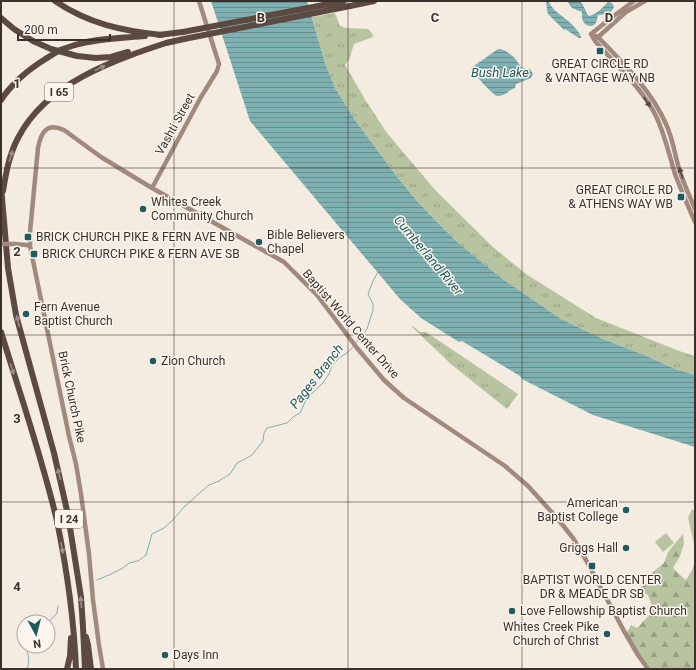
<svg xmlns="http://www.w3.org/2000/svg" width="696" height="670" font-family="Roboto,sans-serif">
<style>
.grass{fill:#b8c4a0}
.forest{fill:url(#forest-firs)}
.park{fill:url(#park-tufts)}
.water{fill:url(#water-rules)}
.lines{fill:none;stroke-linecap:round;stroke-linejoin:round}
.stream{stroke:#7fb0b2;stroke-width:1}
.secondary{stroke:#a18a7d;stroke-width:4.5}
.highway{stroke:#5c4a42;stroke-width:6}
.secondary-bridge{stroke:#a18a7d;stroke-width:4.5}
.highway-bridge{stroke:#5c4a42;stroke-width:6}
.oneway{fill:#9c8e87}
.oneway2{fill:#544640}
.grid{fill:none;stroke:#3b302b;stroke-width:1;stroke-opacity:0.55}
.poi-dot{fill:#1f5a5e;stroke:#fbf5ee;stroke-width:1.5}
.labels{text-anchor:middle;stroke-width:3;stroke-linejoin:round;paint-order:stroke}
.shield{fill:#fbf5ee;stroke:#756b66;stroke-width:1}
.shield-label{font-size:11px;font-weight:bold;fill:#3b302b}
.poi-label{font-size:12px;fill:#3b302b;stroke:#fbf5ee;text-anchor:start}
.street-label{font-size:12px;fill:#3b302b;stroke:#fbf5ee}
.water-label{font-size:13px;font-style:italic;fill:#1f5a5e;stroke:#fbf5ee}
.grid-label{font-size:13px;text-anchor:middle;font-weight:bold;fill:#3b302b;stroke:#fbf5ee;stroke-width:3;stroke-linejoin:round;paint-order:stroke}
</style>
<defs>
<pattern id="forest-firs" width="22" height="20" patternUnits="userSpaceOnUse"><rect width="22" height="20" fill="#b8c4a0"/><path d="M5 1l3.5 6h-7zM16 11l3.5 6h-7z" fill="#97a083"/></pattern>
<pattern id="park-tufts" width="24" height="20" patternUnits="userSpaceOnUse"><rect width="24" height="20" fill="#b8c4a0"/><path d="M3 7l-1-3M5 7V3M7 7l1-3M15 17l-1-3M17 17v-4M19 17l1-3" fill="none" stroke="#97a083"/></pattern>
<pattern id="water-rules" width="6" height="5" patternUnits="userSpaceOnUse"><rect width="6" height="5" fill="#7fb0b2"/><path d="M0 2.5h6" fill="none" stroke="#699091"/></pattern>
</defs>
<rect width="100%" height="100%" fill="#f4ebe1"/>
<path class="grass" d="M666,533L674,543L663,552L655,542Z"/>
<path class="forest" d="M692,509L695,511V548L688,518Z
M683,534L684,544L680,556L673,568L678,573L686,580L692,570L695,561V669H648L626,634L631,625L637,628L651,613V604L648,595L638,590L647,583V577L664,563L668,552Z"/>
<path class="park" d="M335,13L340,26L346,28L368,29L372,33L373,37L354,44L349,60L345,65L366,101L387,133L436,191L493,247L526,274L596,318L682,352L695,356V375L675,369L644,355L603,339L561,319L501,278L456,241L433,218L417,201L398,178L355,120L335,88L326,66L312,17Z
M413,326L420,332H426L518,394L507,409L452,365L412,327Z"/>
<path class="water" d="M211,1H307L326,66L335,88L355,120L398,178L417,201L433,218L456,241L501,278L561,319L603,339L644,355L675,369L695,375V447L593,415L522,379L520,376L462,341L459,342L421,318L400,299L250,121Z
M546,1H549C550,10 570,20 576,29C578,31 580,34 581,37V38H579L565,29L564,30L548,14L547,10Z
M568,1H580C585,6 585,12 589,16C593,15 598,12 601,9C604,7 605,4 608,2L612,3L614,7C611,15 605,14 598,15C597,18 597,22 595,24C590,29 583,24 582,18C582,16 582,14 582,12C575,9 570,9 568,1Z
M498,49C506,49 515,57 519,64C521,66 520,67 523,68C525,69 527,69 530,69L533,74L531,78L516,84L515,88C508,90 506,96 497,96C491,93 474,74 471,68Z"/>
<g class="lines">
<path class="stream" d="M356,343L367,329L373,310V304L368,294L373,281L378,272
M97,580L111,574L123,568L129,563L138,561L146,555L152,534L164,528L173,520L184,507L195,497L209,485L219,481L230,474L237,463L243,460L252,455L263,441L264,433L267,428L287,423L293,417L300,413L307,398L322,384L329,374L332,366L338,359L348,352L354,346
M48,623L57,613L58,606
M27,646C27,657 31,657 27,669"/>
<path class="secondary" d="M591,34L595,41C616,65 641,87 656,116C665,135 669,154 675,174C681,190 688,206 695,222
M591,34L598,37C624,64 651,90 666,124C673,139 675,156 680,172C684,184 690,197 695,209
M591,34L611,18L634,1
M597,38L626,12L645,1
M152,188L201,97L217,71L219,64L205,20L199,1
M14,244L27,245L30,246
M103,669L99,645L93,600L89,554L81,494L76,464L69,436L30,246V232L38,148C41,132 47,122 64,130L101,157L152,188L284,262L317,295L357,348L384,380L404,398L505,466L528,486L557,518L573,538L586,560L624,631L638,655L648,669"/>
<path class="highway" d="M55,1C89,24 123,31 162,35
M350,6L374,1
M1,18L14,29L33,41L51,49L77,56L96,58L111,57L128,52
M158,35L183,32
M166,43L184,39
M75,45C98,38 122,38 145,36
M1,100C13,82 29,69 47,58
M1,186L8,268L16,315L54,453L68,515L81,597L83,627L85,669
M3,191C6,173 9,155 18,138C46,83 114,60 169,42
M1,332C20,394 42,457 57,521C67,570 74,619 76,669
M86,637L88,645L91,669
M67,669L70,656L71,638"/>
<path class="secondary-bridge" d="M1,244H14"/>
<path class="highway-bridge" d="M183,32L344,1
M184,39L350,6
M47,58L60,50L75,45"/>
</g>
<defs><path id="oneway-solid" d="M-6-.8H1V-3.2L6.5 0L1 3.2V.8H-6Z"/></defs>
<g class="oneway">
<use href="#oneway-solid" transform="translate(100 68) rotate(-26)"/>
<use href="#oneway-solid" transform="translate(11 156) rotate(-73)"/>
<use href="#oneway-solid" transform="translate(18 321) rotate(-104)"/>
<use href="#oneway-solid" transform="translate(12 369) rotate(73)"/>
<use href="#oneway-solid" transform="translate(59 474) rotate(-104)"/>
<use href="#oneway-solid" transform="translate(62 548) rotate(79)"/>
<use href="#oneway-solid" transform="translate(81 602) rotate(-95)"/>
</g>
<g class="oneway2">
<use href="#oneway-solid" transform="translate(647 102) rotate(57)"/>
<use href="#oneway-solid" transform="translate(681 173) rotate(-108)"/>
</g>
<path class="grid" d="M174,1V669M348,1V669M522,1V669M1,168H695M1,335H695M1,502H695"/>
<g class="poi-dot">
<rect x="596" y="47" width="8" height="8" rx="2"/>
<rect x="677" y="193" width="8" height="8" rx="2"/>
<circle cx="143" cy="209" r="4"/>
<rect x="24" y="233" width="8" height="8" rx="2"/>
<circle cx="259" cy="242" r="4"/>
<rect x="30" y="250" width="8" height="8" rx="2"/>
<circle cx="26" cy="314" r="4"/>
<circle cx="153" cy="361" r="4"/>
<circle cx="626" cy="510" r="4"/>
<circle cx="626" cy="548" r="4"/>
<rect x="588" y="562" width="8" height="8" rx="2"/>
<circle cx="512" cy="611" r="4"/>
<circle cx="607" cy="634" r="4"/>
<circle cx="165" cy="655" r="4"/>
</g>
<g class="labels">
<g class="shield">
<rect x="45" y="83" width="28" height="18" rx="3"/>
<rect x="55" y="510" width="28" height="18" rx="3"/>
</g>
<g class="shield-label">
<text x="59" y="96">I 65</text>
<text x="69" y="523">I 24</text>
</g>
<g class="poi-label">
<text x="600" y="68" text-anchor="middle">GREAT CIRCLE RD<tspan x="600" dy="14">&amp; VANTAGE WAY NB</tspan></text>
<text x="673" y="194" text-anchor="end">GREAT CIRCLE RD<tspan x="673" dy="14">&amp; ATHENS WAY WB</tspan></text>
<text x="151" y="206">Whites Creek<tspan x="151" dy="14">Community Church</tspan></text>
<text x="267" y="239">Bible Believers<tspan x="267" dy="14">Chapel</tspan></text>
<text x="36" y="241">BRICK CHURCH PIKE &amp; FERN AVE NB</text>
<text x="42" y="258">BRICK CHURCH PIKE &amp; FERN AVE SB</text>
<text x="34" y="311">Fern Avenue<tspan x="34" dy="14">Baptist Church</tspan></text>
<text x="161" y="365">Zion Church</text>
<text x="618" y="507" text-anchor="end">American<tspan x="618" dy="14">Baptist College</tspan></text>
<text x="618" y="552" text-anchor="end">Griggs Hall</text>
<text x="592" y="584" text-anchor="middle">BAPTIST WORLD CENTER<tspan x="592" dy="14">DR &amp; MEADE DR SB</tspan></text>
<text x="520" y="615">Love Fellowship Baptist Church</text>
<text x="599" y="631" text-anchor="end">Whites Creek Pike<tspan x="599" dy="14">Church of Christ</tspan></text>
<text x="173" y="659">Days Inn</text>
</g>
<g class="street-label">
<text transform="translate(175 124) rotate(-61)" y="4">Vashti Street</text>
<text transform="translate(351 324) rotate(49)" y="4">Baptist World Center Drive</text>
<text transform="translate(72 397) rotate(78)" y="4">Brick Church Pike</text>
</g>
<g class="water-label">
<text x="500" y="77">Bush Lake</text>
<text transform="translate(429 255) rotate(50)" y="5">Cumberland River</text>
<text transform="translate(316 376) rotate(-52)" y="5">Pages Branch</text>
</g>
</g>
<g class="grid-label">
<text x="261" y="22">B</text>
<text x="435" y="22">C</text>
<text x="609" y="22">D</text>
<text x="17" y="88">1</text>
<text x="17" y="256">2</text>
<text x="17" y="423">3</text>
<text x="17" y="591">4</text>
</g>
<rect width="696" height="670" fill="none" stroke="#3b302b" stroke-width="4"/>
<g transform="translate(36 634) rotate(173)"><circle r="19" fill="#fbf5ee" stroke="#aea6a0"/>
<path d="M0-3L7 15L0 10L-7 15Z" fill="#1f5a5e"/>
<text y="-6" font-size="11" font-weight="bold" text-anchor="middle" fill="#3b302b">N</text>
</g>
<path d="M18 34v6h92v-6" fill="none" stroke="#3b302b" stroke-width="2"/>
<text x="24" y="34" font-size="12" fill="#3b302b" stroke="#fbf5ee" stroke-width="3" paint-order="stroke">200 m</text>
</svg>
